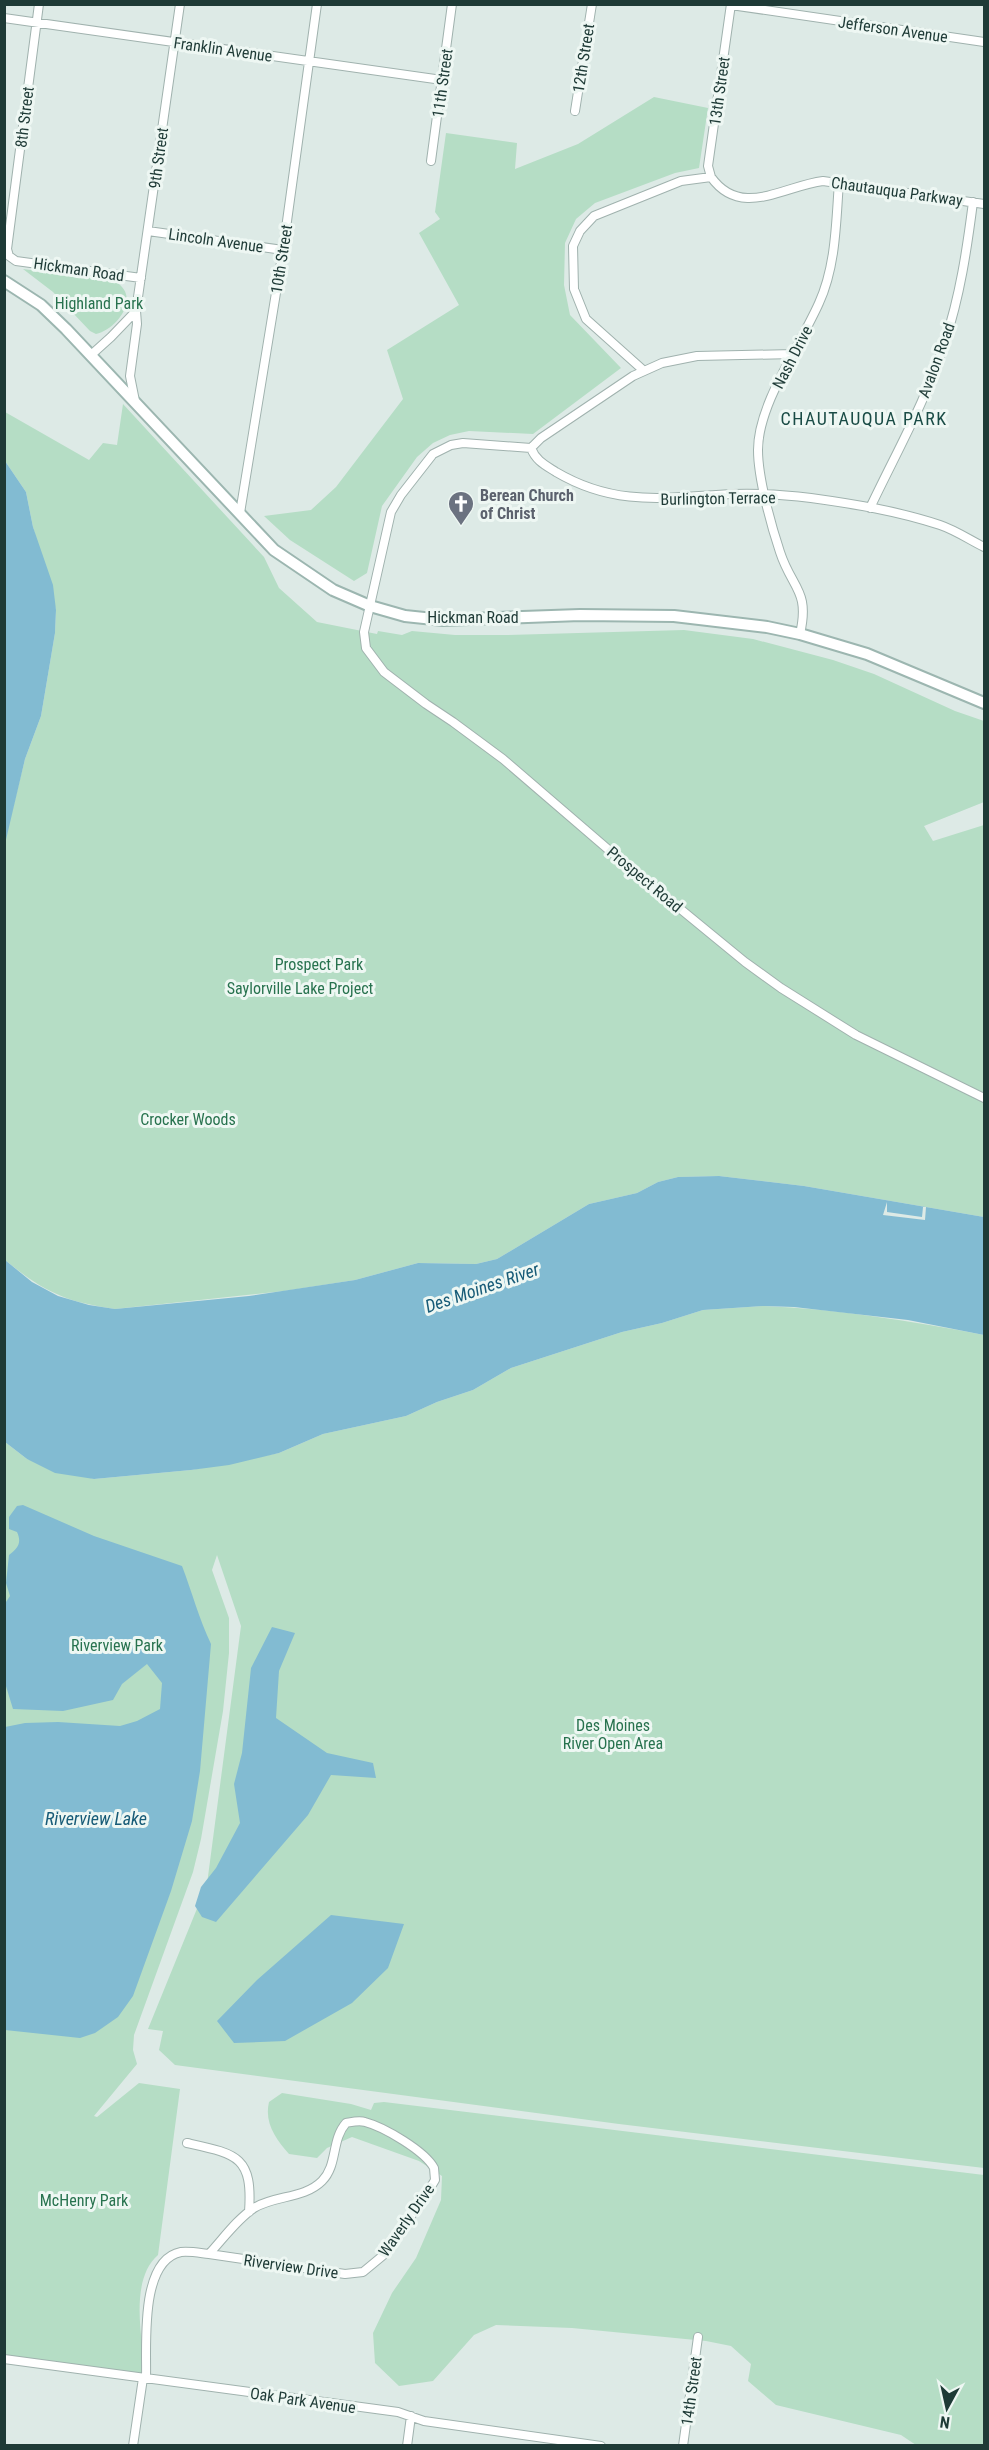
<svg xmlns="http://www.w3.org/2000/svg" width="989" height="2450" font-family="'Roboto Condensed',sans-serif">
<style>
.green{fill:#b5ddc5}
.water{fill:#82bbd2}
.pier{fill:#ddeae6}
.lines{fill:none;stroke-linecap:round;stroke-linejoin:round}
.street-casing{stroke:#a0b2ae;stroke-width:10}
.secondary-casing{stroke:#9cb6b0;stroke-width:14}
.street{stroke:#fff;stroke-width:8}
.secondary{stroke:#fff;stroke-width:10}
.labels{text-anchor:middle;stroke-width:6;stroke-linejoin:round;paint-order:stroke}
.street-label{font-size:16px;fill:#1e3a36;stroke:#eef7f3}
.park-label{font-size:16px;fill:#27724e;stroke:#eef7f3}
.worship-label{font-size:16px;font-weight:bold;fill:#5b616d;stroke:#eef7f3;text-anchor:start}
.neighbourhood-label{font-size:18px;letter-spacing:1.5px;fill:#1a4c46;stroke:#eef7f3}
.water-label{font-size:18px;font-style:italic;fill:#175b77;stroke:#eef7f3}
</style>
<rect width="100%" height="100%" fill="#ddeae6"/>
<path class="green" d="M654,97L708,108L699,168L675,173L595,203L576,219L565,243L564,285L570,315L621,368L533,434L469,431L450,435L433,443L417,457L382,506L367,573L354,581L290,540L264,516L311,510L336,487L403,399L387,350L459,305L419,233L440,219L435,212L446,133L517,143L515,169L578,144Z
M23,269L114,281C142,295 118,329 96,334L90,331L53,292Z
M123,404L264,557L279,588L317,622L377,634L378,631L402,635L412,631L455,635H506L684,630L753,639L833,660L874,674L955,711L984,721V802L924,826L933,841L984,825V1217L804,1186L719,1176L678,1177L658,1182L637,1193L589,1204L497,1259L476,1264L418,1263L355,1280L284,1291L115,1309C65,1302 43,1291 5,1260L4,844L25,759L41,716L55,633L56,610L33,527L26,492L5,461V412L89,460L103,443L117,445Z
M763,1306C838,1309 911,1321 984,1335V2168L619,2124L175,2065L159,2050L163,2031L148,2029L207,1884L241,1626L217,1555L212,1570L229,1618V1653L223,1711L201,1839L193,1872L134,2035L133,2050L137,2064L94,2116L97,2117L139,2083L180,2089L158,2255C128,2281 143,2343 146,2378L5,2359V1442L27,1459L94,1479L191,1470L279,1453L323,1434L406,1416L437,1402L473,1390L511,1368L622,1332L662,1323L703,1310Z
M282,2093L351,2104L371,2110L374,2103L384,2102L984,2175V2445H916L901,2435L776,2405L748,2381L751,2364L731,2346L706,2341L572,2328L496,2325L474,2335L433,2381L399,2386L375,2363L373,2333L392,2293L416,2258L441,2200L442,2176L419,2161L352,2137L327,2148L317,2158L289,2154C276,2139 264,2123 269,2102Z"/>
<path class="water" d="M5,461L26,492L33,527L53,585L56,610L55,633L41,716L25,759L5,844Z
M719,1176L804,1186L984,1217V1335L908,1320L794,1307L763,1306L703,1310L662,1323L622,1332L511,1368L473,1390L437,1402L406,1416L323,1434L279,1453L229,1465L191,1470L94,1479L55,1473L27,1459L5,1442V1260L32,1282L58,1296L89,1305L115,1309L249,1296L355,1280L418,1263L476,1264L497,1259L589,1204L637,1193L658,1182L678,1177Z
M23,1505L94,1536L182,1566C192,1592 199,1619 211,1644L200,1771L192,1821L171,1891L133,1996L118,2017L95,2033L80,2038L5,2030V1727L25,1723L58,1722L120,1726L137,1721L160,1709L162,1683L147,1664L122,1684L113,1700L63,1711L13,1709L5,1683L4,1605L10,1596L6,1583L9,1555C18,1548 22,1543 17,1532L9,1529V1517L17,1506Z
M272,1627L295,1633L279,1671L276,1718L327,1753L373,1763L376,1778L331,1775L308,1815L216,1922L202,1917L195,1906L201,1887L216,1868L240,1823L234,1784L242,1753L251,1668Z
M331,1915L404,1924L388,1968L352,2003L285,2041L234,2043L217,2021L257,1980Z"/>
<path class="pier" d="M887,1202V1212L922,1217L923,1207H926L925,1220L883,1215Z"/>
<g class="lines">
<defs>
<path id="street" d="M39,4L7,249L9,256L16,261L141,278
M731,5L984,42
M4,18L442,80
M575,111L592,4
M431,161L452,4
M711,177L708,166L731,4
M148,231L283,250
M794,354L697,356L662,363L633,376L541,438L531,448L463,443L451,445L433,454L401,495L391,512L364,632L366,648L384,672L426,704L453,722L503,759L617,857L745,962L781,988L856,1035L984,1098
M91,355L111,337L136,311
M643,370L586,319L574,289L573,246L580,231L594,216L681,181L711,177C741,219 783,186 823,181L984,204
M135,401L130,376L137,324L136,311L180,4
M531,448C536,461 545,465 556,472C617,508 668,497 733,494C759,493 786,495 811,498C854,504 898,511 940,525C955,530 970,540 984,547
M870,508C896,453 927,399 945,341C960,296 967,249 973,202
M240,513L283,250L317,4
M800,634C810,590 792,589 780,552C771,525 758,478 758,450C758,404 800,346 819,303C836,266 836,222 839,182
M187,2143C237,2154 253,2156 249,2212
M4,2359L398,2412L424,2421L601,2446
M146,2378C147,2347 139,2260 181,2252C190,2251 200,2253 209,2254C223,2239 237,2219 254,2208C275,2195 304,2199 322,2181C338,2165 331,2140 346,2123C352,2122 359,2120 365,2122C384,2127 425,2151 434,2168L435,2180L432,2185L386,2253L363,2272L345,2274L209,2254
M133,2446L143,2378
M407,2446L411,2416
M683,2446L698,2337"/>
<path id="secondary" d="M4,281L41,305L66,329L274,550L333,590L370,606L405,616L443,620L580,615L674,616L767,627L800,634L867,654L984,703"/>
</defs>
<use href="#street" class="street-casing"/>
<use href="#secondary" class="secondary-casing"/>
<use href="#street" class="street"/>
<use href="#secondary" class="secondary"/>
</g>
<defs>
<symbol id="church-pin" viewBox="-11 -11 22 30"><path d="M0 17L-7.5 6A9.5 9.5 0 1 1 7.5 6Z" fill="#6b7280" stroke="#eef7f3"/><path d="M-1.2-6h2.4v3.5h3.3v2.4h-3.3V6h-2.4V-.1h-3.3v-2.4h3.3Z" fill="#fff"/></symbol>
</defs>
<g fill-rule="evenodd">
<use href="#church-pin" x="446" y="489" width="30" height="40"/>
</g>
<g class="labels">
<g class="street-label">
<text transform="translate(893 29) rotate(8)" y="6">Jefferson Avenue</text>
<text transform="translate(223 49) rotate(8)" y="6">Franklin Avenue</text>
<text transform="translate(583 58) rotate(-81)" y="6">12th Street</text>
<text transform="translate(442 83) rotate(-82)" y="6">11th Street</text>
<text transform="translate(719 91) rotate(-82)" y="6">13th Street</text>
<text transform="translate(24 117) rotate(-83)" y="6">8th Street</text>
<text transform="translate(158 158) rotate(-82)" y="6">9th Street</text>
<text transform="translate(897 191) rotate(8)" y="6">Chautauqua Parkway</text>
<text transform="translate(216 240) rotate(8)" y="6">Lincoln Avenue</text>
<text transform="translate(281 259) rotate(-81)" y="6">10th Street</text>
<text transform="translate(79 269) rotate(8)" y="6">Hickman Road</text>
<text transform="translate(792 357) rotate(-63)" y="6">Nash Drive</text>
<text transform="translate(936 360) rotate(-70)" y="6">Avalon Road</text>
<text transform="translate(718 498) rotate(-1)" y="6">Burlington Terrace</text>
<text x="473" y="623">Hickman Road</text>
<text transform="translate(645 879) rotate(40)" y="6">Prospect Road</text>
<text transform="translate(406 2220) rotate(-55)" y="6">Waverly Drive</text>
<text transform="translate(291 2266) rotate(8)" y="6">Riverview Drive</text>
<text transform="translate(691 2391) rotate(-82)" y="6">14th Street</text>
<text transform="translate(303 2400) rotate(8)" y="6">Oak Park Avenue</text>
</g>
<g class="park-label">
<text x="99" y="309">Highland Park</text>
<text x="319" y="970">Prospect Park</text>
<text x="300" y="994">Saylorville Lake Project</text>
<text x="188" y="1125">Crocker Woods</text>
<text x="117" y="1651">Riverview Park</text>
<text x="613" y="1731">Des Moines<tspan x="613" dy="18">River Open Area</tspan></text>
<text x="84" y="2206">McHenry Park</text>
</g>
<g class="worship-label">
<text x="480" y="501">Berean Church<tspan x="480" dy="18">of Christ</tspan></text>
</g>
<g class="neighbourhood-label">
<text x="864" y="425">CHAUTAUQUA PARK</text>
</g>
<g class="water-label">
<text transform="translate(482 1288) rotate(-19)" y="6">Des Moines River</text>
<text x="96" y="1825">Riverview Lake</text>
</g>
</g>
<rect width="989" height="2450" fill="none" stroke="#1e3a36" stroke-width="12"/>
<g transform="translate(947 2408) rotate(188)" stroke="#eef7f3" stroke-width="4.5" paint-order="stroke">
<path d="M0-4.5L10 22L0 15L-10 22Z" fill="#1e3a36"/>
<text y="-9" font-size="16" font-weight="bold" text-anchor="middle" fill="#1e3a36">N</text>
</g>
</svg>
